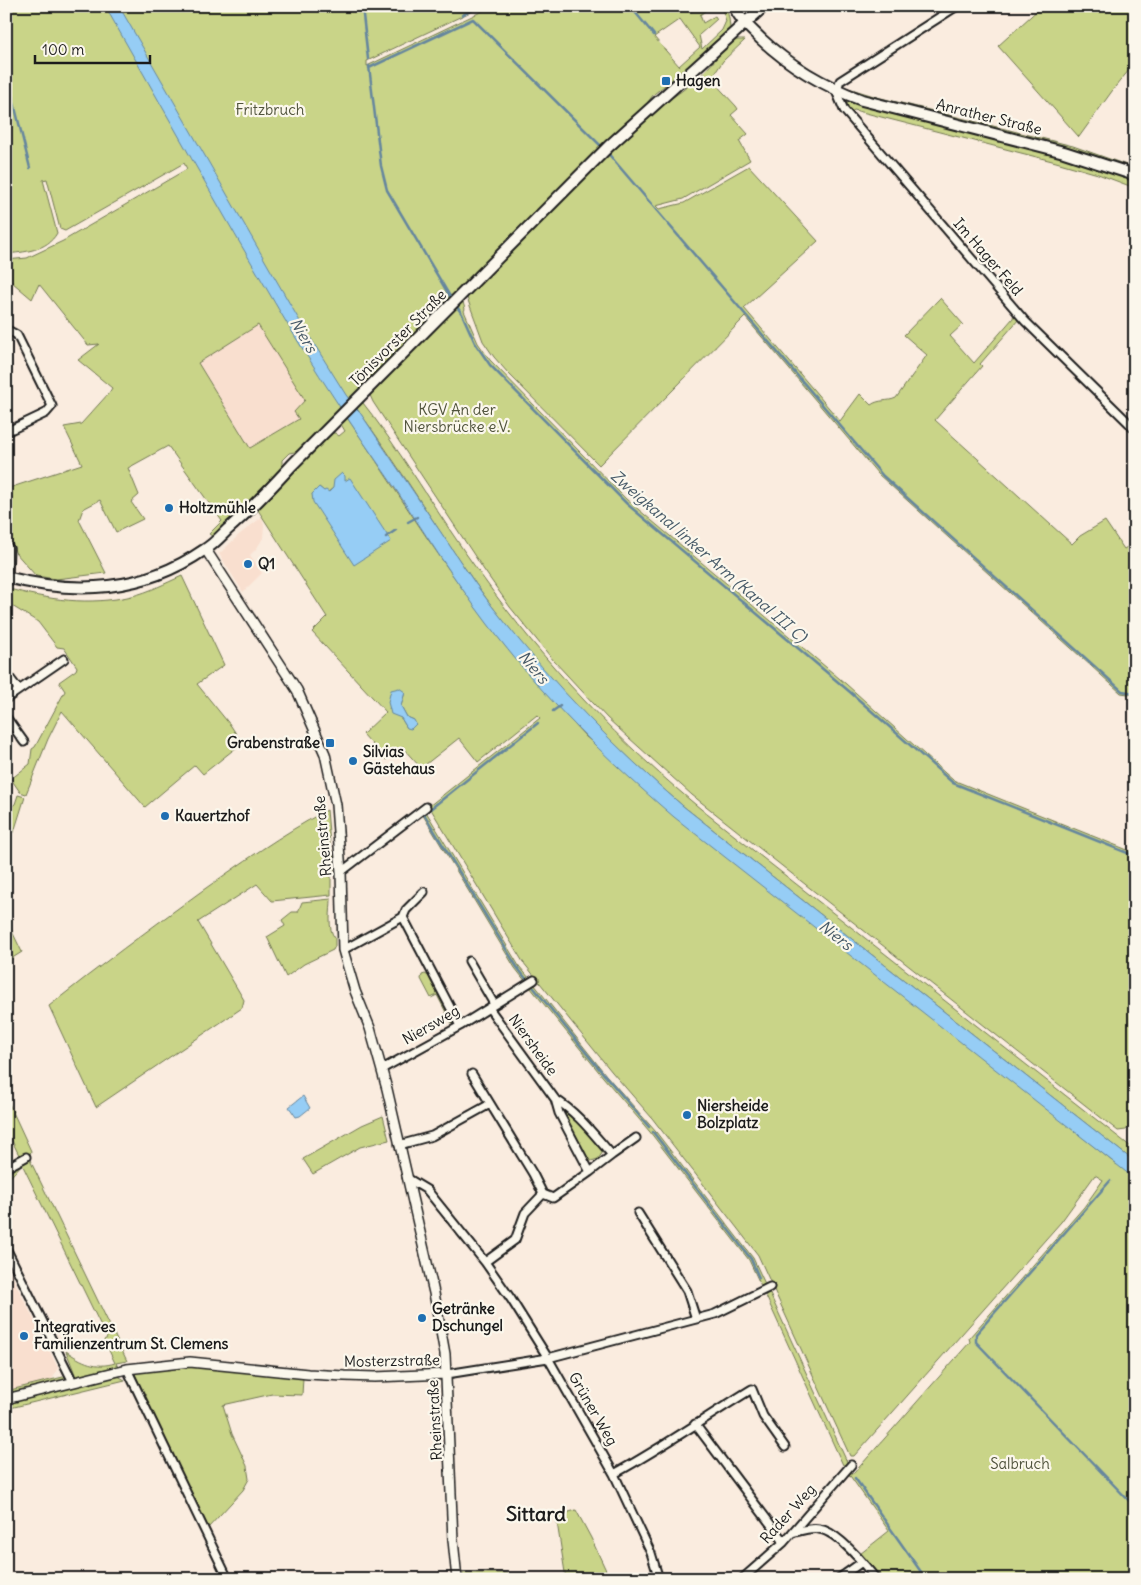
<svg xmlns="http://www.w3.org/2000/svg" width="1141" height="1585" font-family="Delius,sans-serif">
<style>
.built{fill:#f9dfcf}
.green{fill:#c9d488;stroke:#727852;fill-rule:evenodd}
.water{fill:#96cdf5;stroke:#65869e}
.lines{fill:none;stroke-linecap:round;stroke-linejoin:round}
.stream{stroke:#65869e;stroke-width:2.5}
.minor-casing{stroke:#1c1c1c;stroke-width:11}
.tertiary-casing{stroke:#1c1c1c;stroke-width:12}
.secondary-casing{stroke:#1c1c1c;stroke-width:14}
.minor{stroke:#fbf7ec;stroke-width:7}
.tertiary{stroke:#fbf7ec;stroke-width:9}
.secondary{stroke:#fbf7ec;stroke-width:10}
.poi-dot{fill:#1f6fb2;stroke:#fbf7ec;stroke-width:2}
.labels{text-anchor:middle;stroke-width:4.5;stroke-linejoin:round;paint-order:stroke}
.poi-label{font-size:15px;font-weight:bold;fill:#1c1c1c;stroke:#fbf7ec;text-anchor:start}
.park-label{font-size:15px;fill:#50533c;stroke:#fbf7ec}
.street-label{font-size:15px;fill:#1c1c1c;stroke:#fbf7ec}
.water-label{font-size:16px;font-style:italic;fill:#475a68;stroke:#fbf7ec}
.district-label{font-size:20px;font-weight:bold;fill:#1c1c1c;stroke:#fbf7ec}
</style>
<rect width="100%" height="100%" fill="#faecdf"/>
<filter id="ink" filterUnits="userSpaceOnUse"><feTurbulence type="fractalNoise" baseFrequency=".02" numOctaves="2"/><feDisplacementMap in="SourceGraphic" scale="10" xChannelSelector="R" yChannelSelector="G"/><feConvolveMatrix kernelMatrix="1 2 1 2 8 2 1 2 1" color-interpolation-filters="sRGB"/></filter>
<g filter="url(#ink)">
<path class="built" d="M258,325L306,400L299,419L250,448L198,363Z
M262,517L264,525L263,538L257,548L250,555L262,573L243,592L219,554L240,534Z
M6,1264L58,1368L52,1380L6,1391Z"/>
<path class="green" d="M6,6H483L367,61V66L493,6H687L691,12L700,6H711L700,15L703,23L715,16L717,19L699,35L702,49L722,30L726,21L721,6H726L729,18L730,28L689,66L654,94L644,107L605,146L462,299L465,309L464,311L478,343L490,360L626,499L846,684L945,773L953,780L1135,853V1120L1126,1130L1118,1131L692,795L607,718L554,661L510,607L484,570L373,402L369,393L356,394C402,451 438,516 481,575C545,665 621,744 707,814L1135,1150V1579H879L860,1554L889,1531L848,1473H854L970,1342L969,1338L1084,1207L1103,1180L1095,1175L1061,1222L854,1456H850L758,1255L652,1118L612,1072L523,962L429,806L540,718L537,715L478,762L459,738L421,768L402,747L386,760L363,734L386,712L312,632L327,617L258,510L331,433H335L339,436L345,431L336,416L300,451L289,453L282,460V469L229,522L212,536L209,534L222,521L168,446L128,468L139,495L131,502L143,519L116,532L100,500L83,509L79,520L106,573L56,579L36,576L15,552L14,547L6,537V489L82,464L64,427L81,424L109,393L112,388L78,360L99,344L88,345L39,284L32,299L6,277V260L27,258L63,241L187,169L184,163L65,231L60,229L47,179L43,180L57,233C47,251 24,252 6,254ZM680,19L700,47L679,66L654,37ZM258,325L305,400L294,412L299,419L250,448L198,363ZM348,397C401,466 444,543 497,613C551,684 615,748 683,806L1126,1155L1117,1165L586,737C552,700 517,663 487,622C434,553 389,478 339,406ZM319,487L324,491L328,492L333,488L354,564L312,494ZM405,692L401,706L407,717L414,720L407,728L401,718L389,709L390,706Z
M1042,6H1135V63L1115,87L1079,137L998,46Z
M734,40H745L723,61L711,79L736,106L738,109L731,115L748,134L739,141L750,160L683,199L656,206L659,209L684,203L749,166L818,241L744,308L840,421L860,394L871,405C879,399 888,402 896,398L927,355L904,335L940,298L963,324L950,336L974,363L1013,318L1014,312L1019,319L980,364L982,366L935,420L1072,544L1080,536L1105,521L1124,549L1135,542V695L1121,693L878,474L745,317L599,465L508,373L494,357L483,341L466,295L651,114C664,102 679,94 692,83C708,70 719,54 734,40Z
M845,87L877,97L1073,146L1135,168V173L849,93Z
M848,102L1047,151L1086,163L1135,181V188L1098,174L1056,162L854,110L850,113L846,105Z
M182,576L224,665L197,684L231,726L242,743L203,774L195,765L145,807L62,711L48,739L26,794L20,792L11,779L30,764L32,749L35,747L65,691L59,682L76,670L77,667L64,648L57,647L38,622L12,606L6,598V588C48,600 89,606 132,596C149,592 166,583 182,576Z
M18,795L25,797L14,832L6,830V811L15,804Z
M327,810L330,844L334,859V869L331,873V895L272,901L257,884L198,922L244,1000L242,1008L96,1107L49,1006C98,967 148,930 199,893C240,864 282,834 327,810Z
M425,810L519,966L530,979L526,982L515,968L421,812Z
M331,899C331,910 327,929 335,938V946L333,950L304,964L286,977L267,937L285,926L282,920L292,912H298L302,902Z
M6,919L22,952L6,962C7,960 9,958 10,956C15,945 6,931 6,919Z
M425,974L431,977L454,1020L452,1024L437,995L431,998L421,979L422,975Z
M534,984L606,1075L656,1132L753,1258L766,1286L762,1288L749,1260L650,1132L603,1077L530,987Z
M6,1097L31,1151L29,1158L127,1361L116,1363L119,1367L6,1396V1391L75,1374L66,1351C82,1362 96,1369 115,1363L104,1340L107,1338L22,1164L6,1182V1174L12,1171L11,1169L20,1157L6,1129Z
M562,1107L601,1145L603,1152L598,1159L591,1161L586,1160L560,1110Z
M383,1116L389,1140L360,1147L313,1174L303,1159L362,1125Z
M769,1292L848,1464L843,1465L765,1294Z
M179,1367H199L303,1378L302,1395L272,1394L223,1405L232,1434L247,1466L249,1479L243,1490L208,1528L133,1373Z
M118,1376L125,1380L6,1409V1403Z
M576,1510L591,1538L610,1579H566L556,1516Z
M463,1573H507L514,1579H463Z"/>
<path class="water" d="M105,6H119L298,318L346,395L361,414C388,454 415,494 442,534C460,561 478,589 499,615C554,685 615,748 683,806L1135,1162V1179L674,817C605,758 541,695 487,623C453,578 422,529 391,482C352,426 314,369 279,310C220,210 163,108 105,6Z
M342,473L345,476V481L350,478L391,541L354,565L313,502L312,494L319,487L324,491L326,490L329,492L333,488L334,480Z
M399,688L405,692L401,706L407,717L414,720L416,724L411,729L407,728L401,718L391,714L388,702L391,690Z
M303,1096L310,1108L300,1116L296,1117L289,1107Z"/>
<g class="lines">
<path class="stream" d="M362,6L368,59
M630,6L654,35
M462,15L480,6
M369,66L381,166L387,190L452,300
M369,68L473,19L602,147
M6,71L30,168
M606,151L883,476L1122,691L1135,693
M455,304L462,314L475,343L490,365L627,504L850,692L953,783L1135,856
M408,522L417,517
M386,537L396,530
M553,711L560,706
M527,980L517,967L424,814L538,723
M534,988L596,1065L649,1127
M653,1132L751,1259L759,1278
M1110,1181L976,1334V1342L1135,1507
M855,1478L926,1579"/>
<defs>
<path id="minor" d="M957,6L840,81L836,91L844,110L1025,321L1135,429
M6,329L17,335L52,406L46,413L6,432
M6,545L9,548L8,578
M6,673L19,690
M6,699L64,659
M6,717L24,742
M341,872L426,807
M403,917L460,1026
M343,950L403,917L406,910L424,892
M469,961L494,1004
M489,1008L555,1099C578,1113 594,1135 612,1155L590,1172
M382,1069L460,1026L534,980
M472,1074L533,1174L543,1194L525,1213L515,1240L485,1262
M399,1145L432,1136L490,1104
M612,1155L636,1138
M6,1168L26,1157
M407,1178L427,1190L485,1262L511,1299L548,1358L614,1474L651,1553L659,1579
M543,1194L553,1198L590,1172L559,1113L555,1099
M638,1213L687,1291L696,1319
M6,1248L73,1382
M127,1369L228,1579
M447,1374L548,1358L715,1314L770,1287
M695,1424L784,1542
M614,1474C662,1448 706,1417 752,1389L763,1416L785,1447
M792,1533C800,1531 811,1527 819,1529C837,1531 865,1565 876,1579
M742,1579L784,1542L851,1465
M838,1579L862,1562"/>
<path id="tertiary" d="M206,550L297,690L325,754L336,805L341,872L343,950L355,991L370,1028L387,1089L434,1293L445,1354L453,1540L457,1579
M6,1399L127,1369L190,1362L308,1374L344,1376L375,1377L447,1374"/>
<path id="secondary" d="M734,6C740,20 750,28 761,39C791,67 824,86 862,100L1064,152L1135,175
M6,577C76,595 143,592 204,550C213,545 220,537 227,530C250,510 271,488 292,465L609,146L764,6"/>
</defs>
<use href="#minor" class="minor-casing"/>
<use href="#tertiary" class="tertiary-casing"/>
<use href="#secondary" class="secondary-casing"/>
<use href="#minor" class="minor"/>
<use href="#tertiary" class="tertiary"/>
<use href="#secondary" class="secondary"/>
</g>
</g>
<g class="poi-dot">
<rect x="661" y="76" width="10" height="10" rx="2.5"/>
<circle cx="169" cy="508" r="5"/>
<circle cx="248" cy="564" r="5"/>
<rect x="325" y="738" width="10" height="10" rx="2.5"/>
<circle cx="353" cy="761" r="5"/>
<circle cx="165" cy="816" r="5"/>
<circle cx="687" cy="1115" r="5"/>
<circle cx="422" cy="1318" r="5"/>
<circle cx="24" cy="1336" r="5"/>
</g>
<g class="labels">
<g class="poi-label">
<text x="676" y="86">Hagen</text>
<text x="179" y="513">Holtzmühle</text>
<text x="258" y="569">Q1</text>
<text x="320" y="748" text-anchor="end">Grabenstraße</text>
<text x="363" y="757">Silvias<tspan x="363" dy="17">Gästehaus</tspan></text>
<text x="175" y="821">Kauertzhof</text>
<text x="697" y="1111">Niersheide<tspan x="697" dy="17">Bolzplatz</tspan></text>
<text x="432" y="1314">Getränke<tspan x="432" dy="17">Dschungel</tspan></text>
<text x="34" y="1332">Integratives<tspan x="34" dy="17">Familienzentrum St. Clemens</tspan></text>
</g>
<g class="park-label">
<text x="270" y="115">Fritzbruch</text>
<text x="457" y="415">KGV An der<tspan x="457" dy="17">Niersbrücke e.V.</tspan></text>
<text x="1020" y="1469">Salbruch</text>
</g>
<g class="street-label">
<text transform="translate(989 117) rotate(14)" y="5">Anrather Straße</text>
<text transform="translate(988 257) rotate(49)" y="5">Im Hager Feld</text>
<text transform="translate(398 338) rotate(-45)" y="5">Tönisvorster Straße</text>
<text transform="translate(323 836) rotate(-95)" y="5">Rheinstraße</text>
<text transform="translate(431 1025) rotate(-30)" y="5">Niersweg</text>
<text transform="translate(533 1045) rotate(54)" y="5">Niersheide</text>
<text transform="translate(392 1361) rotate(-1)" y="5">Mosterzstraße</text>
<text transform="translate(593 1409) rotate(60)" y="5">Grüner Weg</text>
<text transform="translate(435 1420) rotate(-93)" y="5">Rheinstraße</text>
<text transform="translate(788 1514) rotate(-48)" y="5">Rader Weg</text>
</g>
<g class="water-label">
<text transform="translate(304 335) rotate(60)" y="6">Niers</text>
<text transform="translate(709 556) rotate(41)" y="6">Zweigkanal linker Arm (Kanal III C)</text>
<text transform="translate(534 667) rotate(50)" y="6">Niers</text>
<text transform="translate(836 935) rotate(38)" y="6">Niers</text>
</g>
<g class="district-label">
<text x="536" y="1521">Sittard</text>
</g>
</g>
<rect width="1141" height="1585" fill="none" stroke="#fbf7ec" stroke-width="25"/>
<rect x="12" y="12" width="1116" height="1560" fill="none" stroke="#1c1c1c" stroke-width="2" filter="url(#ink)"/>
<path d="M35 55v8h115v-8" fill="none" stroke="#1c1c1c" stroke-width="2.5"/>
<text x="42" y="55" font-size="15" fill="#1c1c1c" stroke="#fbf7ec" stroke-width="4" paint-order="stroke">100 m</text>
</svg>
